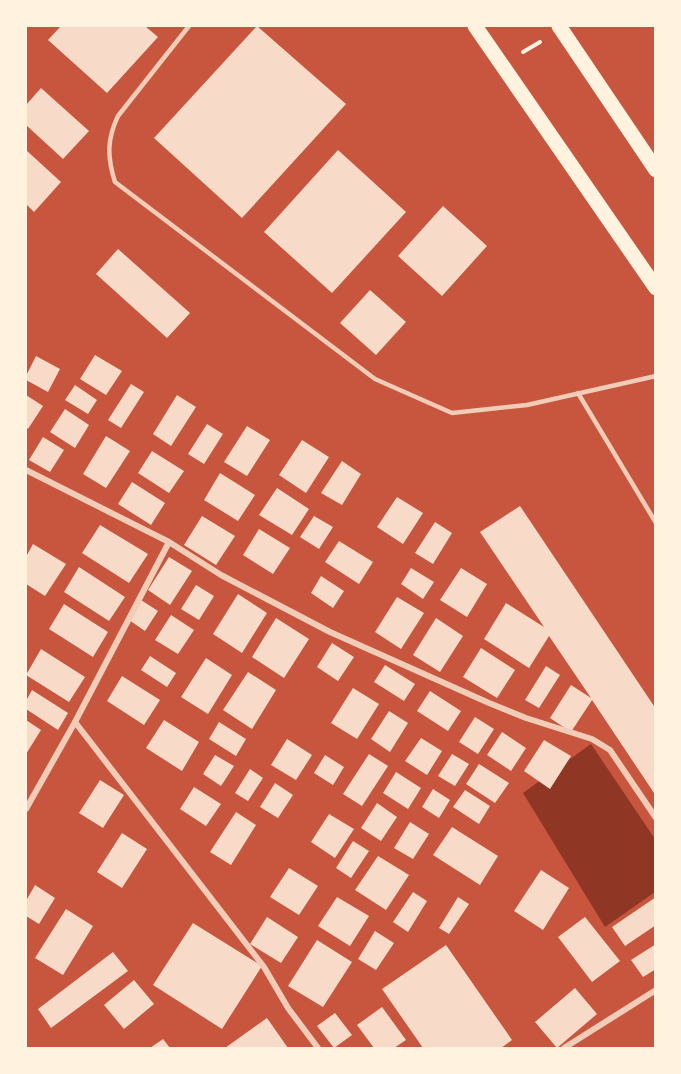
<svg xmlns="http://www.w3.org/2000/svg" width="681" height="1074" font-family="'Open Sans',sans-serif">
<style>
.water{fill:#8f3625}
.building{fill:#f7dbc8}
.lines{fill:none;stroke-linecap:round;stroke-linejoin:round}
.path{stroke:#fff3e0;stroke-width:4}
.service{stroke:#f1ccb7;stroke-width:4.5}
.minor{stroke:#f1ccb7;stroke-width:6}
.primary{stroke:#fff3e0;stroke-width:15}
</style>
<rect width="100%" height="100%" fill="#c8553d"/>
<path class="water" d="M591,744L655,839V892L605,927L523,793Z"/>
<path class="building" d="M61,26H145L158,37L107,93L48,40Z
M257,26L346,104L242,218L154,138Z
M41,88L89,131L63,159L26,125V105Z
M26,150L61,182L34,212L26,204Z
M338,150L406,212L332,293L264,232Z
M443,206L487,246L442,296L398,256Z
M118,249L190,313L167,338L96,274Z
M370,290L406,322L376,355L340,323Z
M95,355L122,371L106,395L80,379Z
M36,356L60,369L48,392L26,380V376Z
M131,384L144,392L121,428L108,420Z
M75,385L97,400L88,414L65,400Z
M26,395L43,406L28,429L26,427Z
M177,395L196,407L171,446L153,434Z
M65,409L89,425L75,448L50,432Z
M207,424L223,434L204,464L188,454Z
M247,426L270,440L247,476L224,462Z
M106,436L130,451L106,488L83,474Z
M43,437L64,450L50,472L29,460Z
M302,440L329,457L306,493L279,475Z
M152,451L184,471L169,493L138,473Z
M342,461L361,474L342,505L321,493Z
M220,473L255,495L238,521L204,500Z
M132,482L165,503L151,525L118,504Z
M277,488L309,509L292,535L259,515Z
M397,497L423,513L403,544L377,527Z
M520,506L656,709V796L592,700L571,732L550,718L571,685L591,698L549,636L529,668L484,639L506,603L544,627L480,532Z
M202,516L235,536L216,565L184,545Z
M314,516L333,527L319,549L300,537Z
M435,522L452,533L433,564L415,553Z
M100,525L148,554L129,583L82,553Z
M259,529L290,548L273,574L243,555Z
M339,541L373,562L359,584L325,562Z
M33,544L66,564L45,596L26,584V557Z
M169,557L192,571L170,605L148,590Z
M79,567L125,597L109,621L64,592Z
M411,568L434,582L423,599L401,584Z
M461,568L487,584L467,617L440,600Z
M321,576L344,591L333,608L311,593Z
M196,585L214,596L199,620L181,609Z
M238,594L267,613L242,653L213,634Z
M397,597L424,613L401,649L375,632Z
M141,600L158,611L145,631L129,620Z
M64,604L108,632L93,657L49,629Z
M171,615L194,630L178,654L155,640Z
M276,618L309,639L284,678L252,657Z
M436,618L463,636L440,672L413,655Z
M332,643L354,657L338,681L317,667Z
M481,648L515,670L497,698L463,677Z
M41,649L85,677L69,702L26,675Z
M150,656L176,673L167,687L141,670Z
M206,658L232,675L208,714L181,697Z
M385,665L415,684L404,701L374,682Z
M546,666L560,675L539,708L525,700Z
M248,672L276,690L252,729L223,710Z
M122,676L160,700L144,725L107,701Z
M353,688L379,704L357,739L331,723Z
M32,690L68,713L58,730L26,709V701Z
M430,691L461,711L448,731L417,711Z
M389,711L408,723L390,752L371,739Z
M475,717L494,729L478,754L459,742Z
M26,720L41,730L26,754Z
M164,720L199,742L182,771L146,748Z
M219,722L246,739L236,756L209,739Z
M502,732L526,748L511,771L487,755Z
M421,738L442,751L427,775L405,761Z
M287,739L312,755L296,780L271,765Z
M544,740L571,756L550,789L524,771Z
M369,754L388,766L362,806L343,794Z
M452,754L469,764L455,786L438,776Z
M215,755L234,766L221,786L203,774Z
M325,755L344,767L333,785L314,773Z
M479,764L509,783L495,803L466,784Z
M250,769L263,778L248,801L235,793Z
M396,772L421,788L408,809L383,793Z
M100,780L124,795L103,828L79,813Z
M275,783L293,795L278,818L260,807Z
M194,787L221,804L206,826L180,809Z
M433,789L450,800L439,818L422,807Z
M465,790L490,806L479,824L453,807Z
M377,803L397,817L381,841L361,828Z
M236,812L256,825L231,865L210,852Z
M329,814L354,829L335,858L311,842Z
M410,822L429,834L413,859L394,848Z
M452,827L498,856L480,885L433,855Z
M122,833L147,849L122,888L97,872Z
M353,841L369,851L351,878L336,868Z
M378,856L409,875L386,910L355,890Z
M289,868L318,886L299,915L270,897Z
M541,870L569,888L543,930L514,911Z
M35,885L55,898L39,924L26,916V901Z
M413,892L427,901L408,932L393,922Z
M337,897L369,916L350,946L318,926Z
M458,897L469,904L449,934L439,928Z
M656,897V925L625,946L612,927Z
M66,909L93,926L63,975L35,958Z
M267,917L298,937L281,963L250,944Z
M585,917L620,961L592,982L558,937Z
M193,923L262,966L222,1029L153,985Z
M375,931L394,943L376,970L358,959Z
M317,940L352,962L323,1007L288,986Z
M656,944V969L643,977L631,960Z
M446,945L512,1040L501,1048H423L382,989Z
M113,952L128,971L51,1028L38,1009Z
M134,980L154,1004L124,1029L104,1005Z
M575,988L597,1014L557,1048L535,1022Z
M382,1007L406,1040L394,1048H374L357,1025Z
M335,1013L352,1035L334,1048L317,1026Z
M267,1018L288,1048H225Z
M163,1039L170,1048H150Z"/>
<g class="lines">
<path class="path" d="M523,52L540,42"/>
<path class="service" d="M189,26L118,116C107,139 107,157 115,182L375,379L452,413L527,405L656,376
M578,393L656,523"/>
<path class="minor" d="M26,470L169,542L221,575L330,632L489,703L526,718L592,739L610,750L656,818
M75,722L264,967L288,1008L318,1048
M26,809L75,722L169,542
M564,1048L656,990"/>
<path class="primary" d="M475,26L656,288
M559,26L656,170"/>
</g>
<rect width="681" height="1074" fill="none" stroke="#fff3e0" stroke-width="54"/>
</svg>
